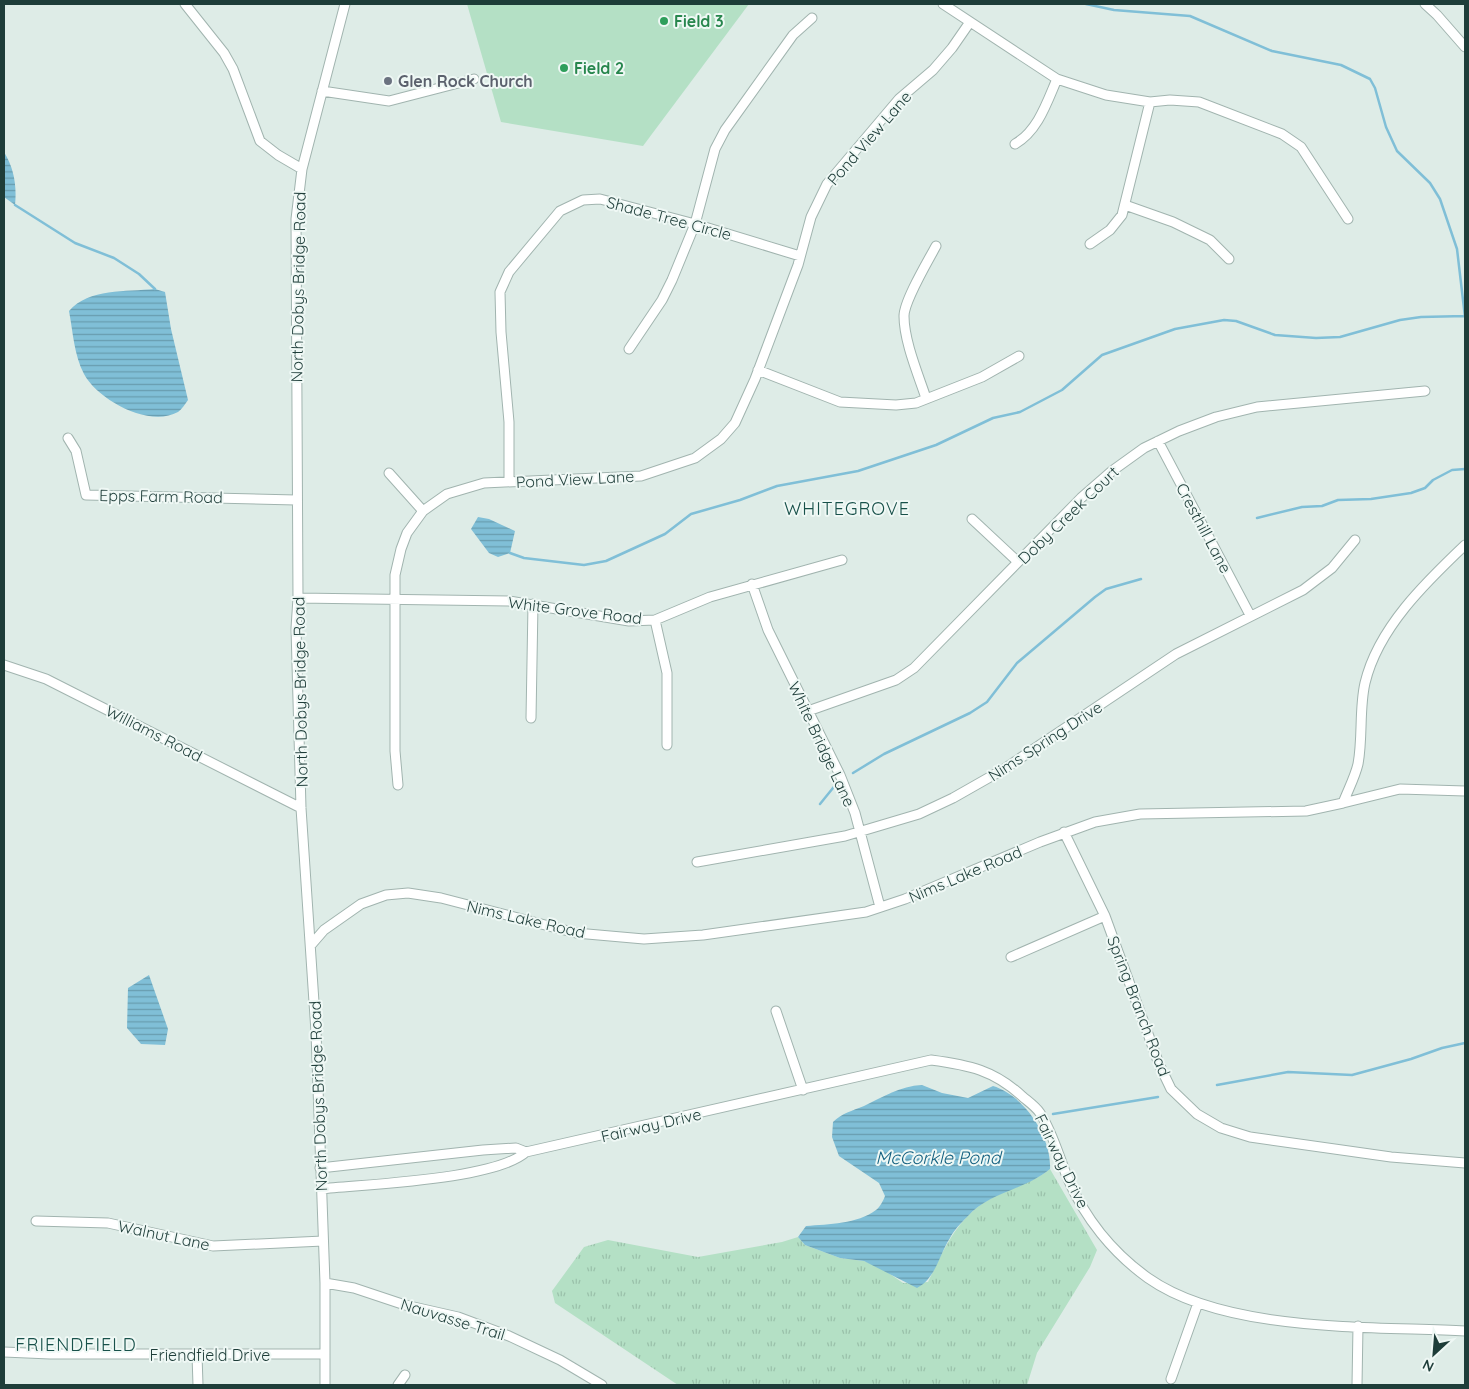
<svg xmlns="http://www.w3.org/2000/svg" width="1469" height="1389" font-family="Quicksand,sans-serif">
<style>
.grass{fill:url(#grass-tufts)}
.green{fill:#b4e0c5}
.water{fill:url(#water-rules)}
.lines{fill:none;stroke-linecap:round;stroke-linejoin:round}
.stream{stroke:#80bfd7;stroke-width:2.5}
.minor-casing{stroke:#a1b4af;stroke-width:11}
.minor{stroke:#fff;stroke-width:9}
.leisure-dot{fill:#2e9e5b;stroke:#eff8f5;stroke-width:2}
.worship-dot{fill:#6b7280;stroke:#eff8f5;stroke-width:2}
.labels{text-anchor:middle;stroke-width:4;stroke-linejoin:round;paint-order:stroke}
.leisure-label{font-size:16px;font-weight:bold;fill:#27864d;stroke:#eff8f5;text-anchor:start}
.worship-label{font-size:16px;font-weight:bold;fill:#5b616d;stroke:#eff8f5;text-anchor:start}
.street-label{font-size:16px;fill:#1e3d39;stroke:#eff8f5}
.neighbourhood-label{font-size:18px;letter-spacing:1px;fill:#18514a;stroke:#eff8f5}
.water-label{font-size:18px;font-style:italic;fill:#125f7f;stroke:#eff8f5}
</style>
<defs>
<pattern id="grass-tufts" width="24" height="20" patternUnits="userSpaceOnUse" patternTransform="scale(1.25)"><rect width="24" height="20" fill="#b4e0c5"/><path d="M3 7l-1-3M5 7V3M7 7l1-3M15 17l-1-3M17 17v-4M19 17l1-3" fill="none" stroke="#9ac1aa"/></pattern>
<pattern id="water-rules" width="6" height="5" patternUnits="userSpaceOnUse" patternTransform="scale(1.25)"><rect width="6" height="5" fill="#80bfd7"/><path d="M0 2.5h6" fill="none" stroke="#689caf"/></pattern>
</defs>
<rect width="100%" height="100%" fill="#deece7"/>
<path class="grass" d="M1050,1169L1097,1250L1090,1267L1037,1353L1027,1385H678L555,1303L552,1291L584,1247L608,1240L698,1257L782,1242L798,1237L805,1245L840,1258L864,1261L880,1267L903,1283L928,1282C943,1251 957,1218 988,1200C1009,1188 1031,1184 1050,1169Z"/>
<path class="green" d="M467,4H749L643,146L501,122Z"/>
<path class="water" d="M4,152C14,168 17,186 15,205L4,197Z
M155,289L165,292L171,329L188,400C185,404 182,409 178,412C149,428 98,400 84,374C74,355 73,332 69,311C89,288 126,292 155,289Z
M478,517L489,519L515,531L510,553L498,557L489,553L471,529Z
M149,975L168,1029L165,1045L141,1044L127,1028L128,988Z
M922,1085L942,1093L968,1098L993,1086C1024,1095 1052,1137 1050,1169C1025,1190 989,1192 967,1217C961,1223 954,1230 950,1238C939,1255 936,1278 917,1288L864,1261L840,1258L805,1245L798,1237L806,1226C829,1224 857,1224 876,1210C880,1207 883,1201 885,1196L879,1183L839,1156L832,1137L833,1122C842,1113 852,1111 864,1106C883,1097 900,1086 922,1085Z"/>
<g class="lines">
<path class="stream" d="M1086,4L1114,10L1190,16L1272,51L1341,65L1370,79L1375,88L1386,127L1397,151L1430,183L1440,199L1457,249L1465,317
M15,205L75,243L114,258L139,274L155,289
M1257,518L1302,507L1322,506L1338,500L1371,499L1411,493L1425,488L1433,480L1452,470L1465,469
M510,553L524,558L584,565L606,561L665,534L691,514L740,500L777,486L858,471L936,445L993,418L1020,412L1062,390L1102,355L1175,329L1224,320L1236,321L1275,335L1316,338L1340,337L1400,320L1421,317L1465,316
M853,773L884,754L970,713L987,702L1017,663L1095,597L1106,589L1141,579
M820,804L837,783
M1217,1085L1288,1072L1352,1075L1411,1059L1442,1048L1465,1043
M1053,1114L1158,1097"/>
<defs>
<path id="minor" d="M185,4L224,53L233,69L260,141L278,155L302,169
M943,4L1057,79L1106,95L1150,102L1170,100L1199,102L1282,134L1301,147L1348,219
M1425,4L1437,15L1465,47
M322,91L389,101L474,79
M1015,144C1038,131 1047,102 1057,79
M1125,205L1173,222L1210,240L1229,259
M1090,244L1110,230L1122,215L1150,102
M629,349L662,300L672,280L695,224L715,149L725,130L793,35L812,18
M758,370L840,402L896,405L916,403L982,377L1019,356
M926,398C918,374 904,341 904,316C904,301 928,261 936,246
M68,438L76,451L86,495L296,500
M1158,441L1250,615
M389,473L423,511
M509,482V422L501,332L500,292L509,272L560,211L583,200L600,199L695,224L800,256
M972,519L1018,562
M752,584L768,630L840,775L855,813L880,907
M298,598L509,601L629,621L655,620L710,597L842,560
M655,620L667,673V745
M4,665L46,679L301,808
M808,711L896,680L914,668L1081,498L1112,471L1144,448L1179,431L1216,417L1257,407L1425,391
M531,718L533,604
M398,785L395,751V575L401,549L407,533L423,511L447,494L484,483L641,476L695,458L721,439L735,423L755,379L798,265L811,217L827,184L899,99L933,70L952,48L970,22
M1343,803L1400,789L1465,791
M1064,832L1105,916L1159,1064L1171,1089L1197,1114L1221,1128L1250,1137L1391,1157L1465,1163
M697,862L845,836L919,814L953,798L1004,769L1176,654L1303,590L1332,568L1355,540
M311,945L324,930L361,904L386,895L408,893L441,898L576,933L644,939L703,935L866,912L905,899L1040,842L1095,822L1140,814L1306,811L1343,803C1348,790 1355,777 1358,764C1363,737 1359,709 1365,683C1378,628 1426,582 1465,545
M1011,957L1105,916
M776,1011L803,1090
M320,1168L483,1150L516,1148L526,1152
M321,1189C366,1184 495,1180 526,1152L931,1060C969,1065 994,1070 1023,1097C1029,1102 1036,1107 1040,1113C1053,1133 1059,1157 1068,1179C1085,1218 1113,1253 1148,1278C1226,1333 1372,1326 1465,1331
M36,1221L108,1223L213,1246L323,1241
M325,1283L354,1288L405,1305L458,1317L509,1336L560,1360L602,1385
M4,1352L50,1354H325
M197,1355L198,1385
M1171,1379L1198,1303
M325,1385V1283L316,1032L301,808L296,628L298,598L296,219L302,169L345,4
M398,1385L405,1375
M1357,1385L1358,1326"/>
</defs>
<use href="#minor" class="minor-casing"/>
<use href="#minor" class="minor"/>
</g>
<g class="leisure-dot">
<circle cx="664" cy="21" r="5"/>
<circle cx="564" cy="68" r="5"/>
</g>
<circle class="worship-dot" cx="388" cy="81" r="5"/>
<g class="labels">
<g class="leisure-label">
<text x="674" y="27">Field 3</text>
<text x="574" y="74">Field 2</text>
</g>
<g class="worship-label">
<text x="398" y="87">Glen Rock Church</text>
</g>
<g class="street-label">
<text transform="translate(869 138) rotate(-49)" y="6">Pond View Lane</text>
<text transform="translate(669 218) rotate(15)" y="6">Shade Tree Circle</text>
<text transform="translate(298 287) rotate(-89)" y="6">North Dobys Bridge Road</text>
<text transform="translate(575 479) rotate(-3)" y="6">Pond View Lane</text>
<text transform="translate(161 496) rotate(1)" y="6">Epps Farm Road</text>
<text transform="translate(1068 515) rotate(-44)" y="6">Doby Creek Court</text>
<text transform="translate(1204 528) rotate(62)" y="6">Cresthill Lane</text>
<text transform="translate(575 610) rotate(7)" y="6">White Grove Road</text>
<text transform="translate(300 692) rotate(-91)" y="6">North Dobys Bridge Road</text>
<text transform="translate(154 733) rotate(27)" y="6">Williams Road</text>
<text transform="translate(1045 741) rotate(-33)" y="6">Nims Spring Drive</text>
<text transform="translate(822 744) rotate(65)" y="6">White Bridge Lane</text>
<text transform="translate(965 874) rotate(-23)" y="6">Nims Lake Road</text>
<text transform="translate(526 919) rotate(13)" y="6">Nims Lake Road</text>
<text transform="translate(1139 1006) rotate(69)" y="6">Spring Branch Road</text>
<text transform="translate(318 1096) rotate(-92)" y="6">North Dobys Bridge Road</text>
<text transform="translate(651 1125) rotate(-13)" y="6">Fairway Drive</text>
<text transform="translate(1062 1161) rotate(64)" y="6">Fairway Drive</text>
<text transform="translate(164 1235) rotate(12)" y="6">Walnut Lane</text>
<text transform="translate(453 1319) rotate(17)" y="6">Nauvasse Trail</text>
<text x="210" y="1361">Friendfield Drive</text>
</g>
<g class="neighbourhood-label">
<text x="847" y="515">WHITEGROVE</text>
<text x="76" y="1351">FRIENDFIELD</text>
</g>
<g class="water-label">
<text x="938" y="1164">McCorkle Pond</text>
</g>
</g>
<rect width="1469" height="1389" fill="none" stroke="#1e3d39" stroke-width="10"/>
<g transform="translate(1434 1354) rotate(206)" stroke="#eff8f5" stroke-width="4" paint-order="stroke">
<path d="M0-4L9 19L0 12L-9 19Z" fill="#1e3d39"/>
<text y="-8" font-size="14" font-weight="bold" text-anchor="middle" fill="#1e3d39">N</text>
</g>
</svg>
